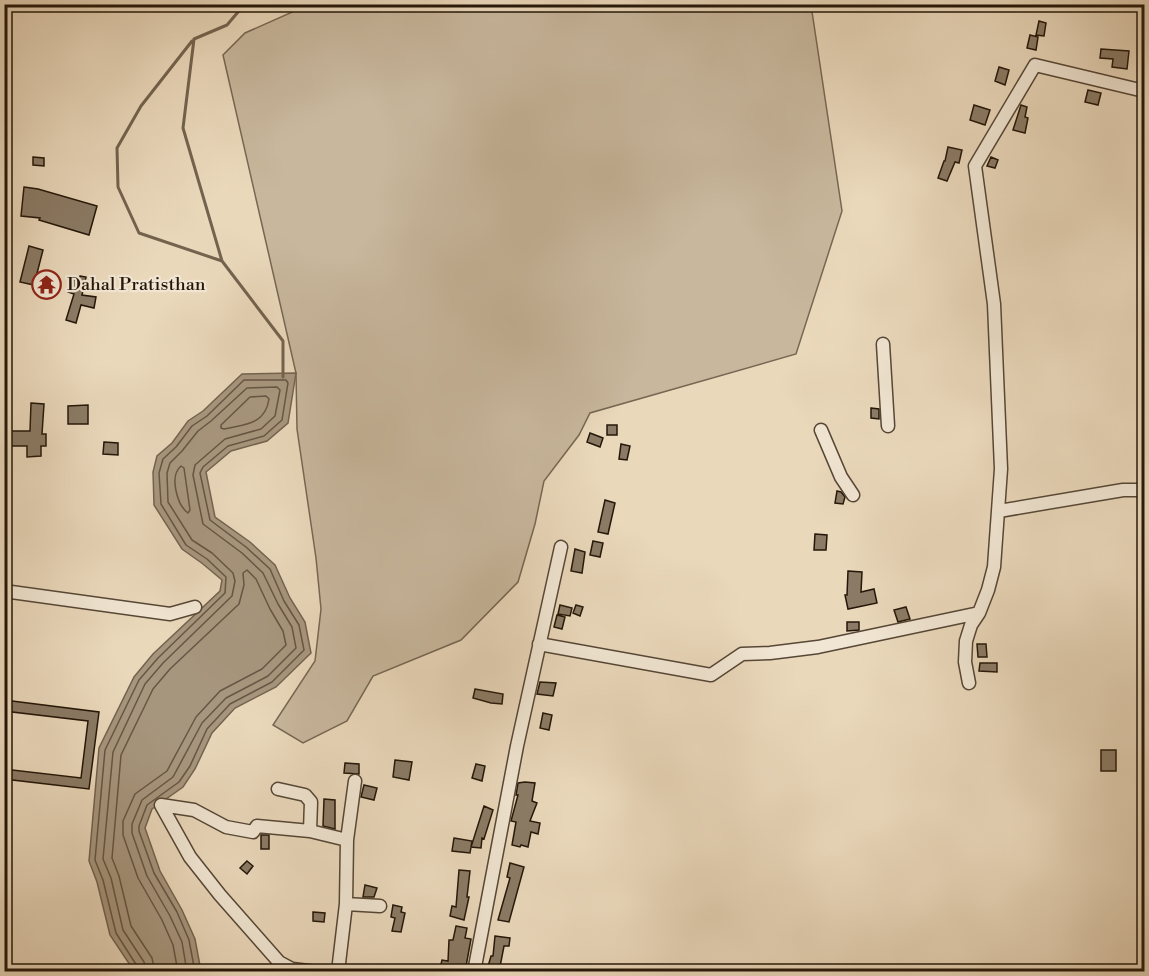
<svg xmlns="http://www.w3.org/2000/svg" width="1149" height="976" font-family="'Libre Bodoni',serif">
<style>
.green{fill:#c8b79d;stroke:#766753;stroke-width:1.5}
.water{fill:#a7967e;stroke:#73634f;stroke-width:1.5}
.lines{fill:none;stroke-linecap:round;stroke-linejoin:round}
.shore{stroke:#665644;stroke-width:1.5}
.stream{stroke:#73634f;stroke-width:3}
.building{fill:#8b7b66;stroke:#241709;stroke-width:1.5}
.minor-casing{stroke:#564736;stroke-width:15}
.minor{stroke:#f1e6d3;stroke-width:12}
.labels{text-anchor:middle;stroke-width:4.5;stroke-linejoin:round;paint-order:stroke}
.poi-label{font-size:18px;fill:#241709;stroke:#f1e6d3;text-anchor:start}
</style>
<rect width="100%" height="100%" fill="#ead8bb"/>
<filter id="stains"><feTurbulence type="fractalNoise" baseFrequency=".00333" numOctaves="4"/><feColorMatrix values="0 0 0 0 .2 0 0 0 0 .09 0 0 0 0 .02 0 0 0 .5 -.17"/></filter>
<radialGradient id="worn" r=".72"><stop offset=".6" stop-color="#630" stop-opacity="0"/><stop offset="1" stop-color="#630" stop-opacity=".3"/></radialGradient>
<path class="green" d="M308,5H811L842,211L796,354L590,413L579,435L544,481L535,524L518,582L461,640L373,676L347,721L303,743L273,725L315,661L321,609L316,558L297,429L296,373L223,55L245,33Z"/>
<path class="water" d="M296,373L288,423L267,441L231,451L206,472L215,517L250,542L275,565L290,598L305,622L311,653L276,687L235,708L212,733L195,769L183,787L152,809L145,828L160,871L182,910L195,939L201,971H134L110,935L97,882L89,861L99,748L134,677L153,654L220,591L222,580L203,564L182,549L154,505L153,472L157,456L172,443L188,421L203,411L242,374Z"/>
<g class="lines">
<path class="shore" d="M266,396L269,399C265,425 245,424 224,429L221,428V425L250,397Z
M181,466L184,468L190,510L188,513C177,505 169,476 181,466Z
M138,972L137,966L116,933L103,880L95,860L105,750L139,680L158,658L225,593L226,577L207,559L186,545L161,504L159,473L163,459L176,447L192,426L207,416L244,380H286L288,383L282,420L264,436L228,446L203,467L200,473L210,520L246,547L270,569L284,601L299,625L304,650L272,682L230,704L207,729L190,766L179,782L147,805L139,826V831L154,873L177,912L189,940L195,972
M146,972L144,962L123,930L111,878L103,859L113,752L145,684L163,663L232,596L235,581L233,573L212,553L192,540L168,502L167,473L170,463L182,451L198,431L211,421L247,388L277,387L280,390L275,416L261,429L225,439L195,465L193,475L203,524L242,553L263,573L278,604L292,627L296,648L268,676L226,698L202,723L173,777L142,800L132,824V833L147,876L170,916L182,942L187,972
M155,972L152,958L131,926L119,876L112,858L121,755L153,689L170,669L239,604L244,585L243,573L247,570L256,579L270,609L283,631L286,645L262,669L220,691L196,717L167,771L135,794L123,821V835L138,878L162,920L173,945L178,972"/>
<path class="stream" d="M251,4L238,12L227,25L194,39L183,128L222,261L283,341V377
M192,41L141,106L117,148L118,187L139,233L222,261"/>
</g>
<path class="building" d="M1039,21L1046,23L1044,36L1036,35Z
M1030,35L1038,37L1036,50L1027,48Z
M1101,49L1129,51L1127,69L1112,67L1113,59L1100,58Z
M999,67L1009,70L1005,85L995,81Z
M1088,90L1101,93L1098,105L1085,102Z
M974,105L990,110L985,125L970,120Z
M1021,105L1027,107L1025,117L1028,118L1025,133L1013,130Z
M948,147L962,150L959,163L955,162L947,181L938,178L944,161H945Z
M33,157L44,158V166L33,165Z
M991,157L998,160L995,168L987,166Z
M24,187L38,189L97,206L89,235L39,220L40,218L21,216Z
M29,246L43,250L34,285L20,282Z
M80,276L86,277L82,295L96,297L94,308L81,305L76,323L66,320L74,294L68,292L71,279L78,281Z
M31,403L44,404L42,434H46V446H41V456L27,457V446H4V431H30Z
M88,405V424H68V406Z
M871,408L879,409V419L871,418Z
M607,425H617V435H607Z
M590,433L603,438L600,447L587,442Z
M104,442L118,443V455L103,454Z
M621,444L630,446L627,460L619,459Z
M837,491L841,492L845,497L843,504L835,503Z
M605,500L615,503L608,534L598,532Z
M815,534L827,535L826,550H814Z
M593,541L603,543L600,557L590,555Z
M575,549L585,552L582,573L571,571Z
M848,571L862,572L861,592L874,589L877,603L848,609L845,595H847Z
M560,605L572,608L570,616L558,614Z
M576,605L583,607L580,616L573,613Z
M906,607L910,619L898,622L894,610Z
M557,615L565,617L562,629L554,627Z
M847,622H859V630L847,631Z
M977,644H986L987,657H978Z
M980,663H997V672L979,671Z
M540,682L556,683L553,696L537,694Z
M475,689L503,694L502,704L491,703L473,698Z
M4,700L99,712L89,789L4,779V769L81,778L88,721L4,711Z
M543,713L552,715L549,730L540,728Z
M1101,750H1116V771H1101Z
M395,760L412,762L409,780L393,777Z
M345,763L359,764V774L344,773Z
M476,764L485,766L482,781L472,778Z
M525,782L535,783L532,801L537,803L530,821L540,823L538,834L531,832L528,847L521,845L520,847L512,845L516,822L511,821L518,795H516L518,783Z
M364,785L377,788L374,800L361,797Z
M324,799L335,800V829L323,826Z
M484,806L493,810L484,839L482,838L481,848L471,847Z
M261,835H269V849H261Z
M454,838L472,841L470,853L452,851Z
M247,861L253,866L247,874L240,868Z
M510,863L524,867L509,922L498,920L510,878L507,877Z
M459,870L470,871L467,897H469L464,920L450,916L452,906L456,907Z
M365,885L377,888L374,897H363Z
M393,905L402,907L401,912L405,913L401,932L392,931L395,918L391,917Z
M313,912L325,913L324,922L313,921Z
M456,926L467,928L465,938L471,939L465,972L440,968L442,960L448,961L449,940H453Z
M495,936L510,938L509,946H504L499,972L487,970L491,956H493Z"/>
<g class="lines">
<defs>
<path id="minor" d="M883,344L888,426
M821,430L841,477L853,495
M999,511L1123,490H1144
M4,591L170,614L195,607
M539,644L711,675L742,654L770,653L818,647L979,613
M969,683L965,662L966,641L971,625L979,613L988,590L994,567L1001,469L994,304L975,166L1035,65L1144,91
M278,789L305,795L311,802L310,831
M161,805L190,857L220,895L279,962L292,969L317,972
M161,805L194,810L226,827L253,832L257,826L310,831L347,840
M346,904L380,906
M4,971L8,972
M341,972L339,963L346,904L347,840L355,781
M474,972L517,746L561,547"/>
</defs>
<use href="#minor" class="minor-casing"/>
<use href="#minor" class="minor"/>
</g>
<defs>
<symbol id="temple-ring" viewBox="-11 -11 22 22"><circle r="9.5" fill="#f1e6d3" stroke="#8f2418" stroke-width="1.5"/><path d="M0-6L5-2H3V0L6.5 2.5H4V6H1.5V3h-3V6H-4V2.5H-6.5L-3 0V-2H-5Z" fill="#8f2418"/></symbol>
</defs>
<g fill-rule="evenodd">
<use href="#temple-ring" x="30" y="268" width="33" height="33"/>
</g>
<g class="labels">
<g class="poi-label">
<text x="67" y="290">Dahal Pratisthan</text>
</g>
</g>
<rect width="1149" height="976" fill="none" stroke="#ead8bb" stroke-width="24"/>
<rect x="6" y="6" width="1137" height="964" fill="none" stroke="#241709" stroke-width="3"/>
<rect x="12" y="12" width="1125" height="952" fill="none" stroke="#241709" stroke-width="1.5"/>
<rect width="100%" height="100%" filter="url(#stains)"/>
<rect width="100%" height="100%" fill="url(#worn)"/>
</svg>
